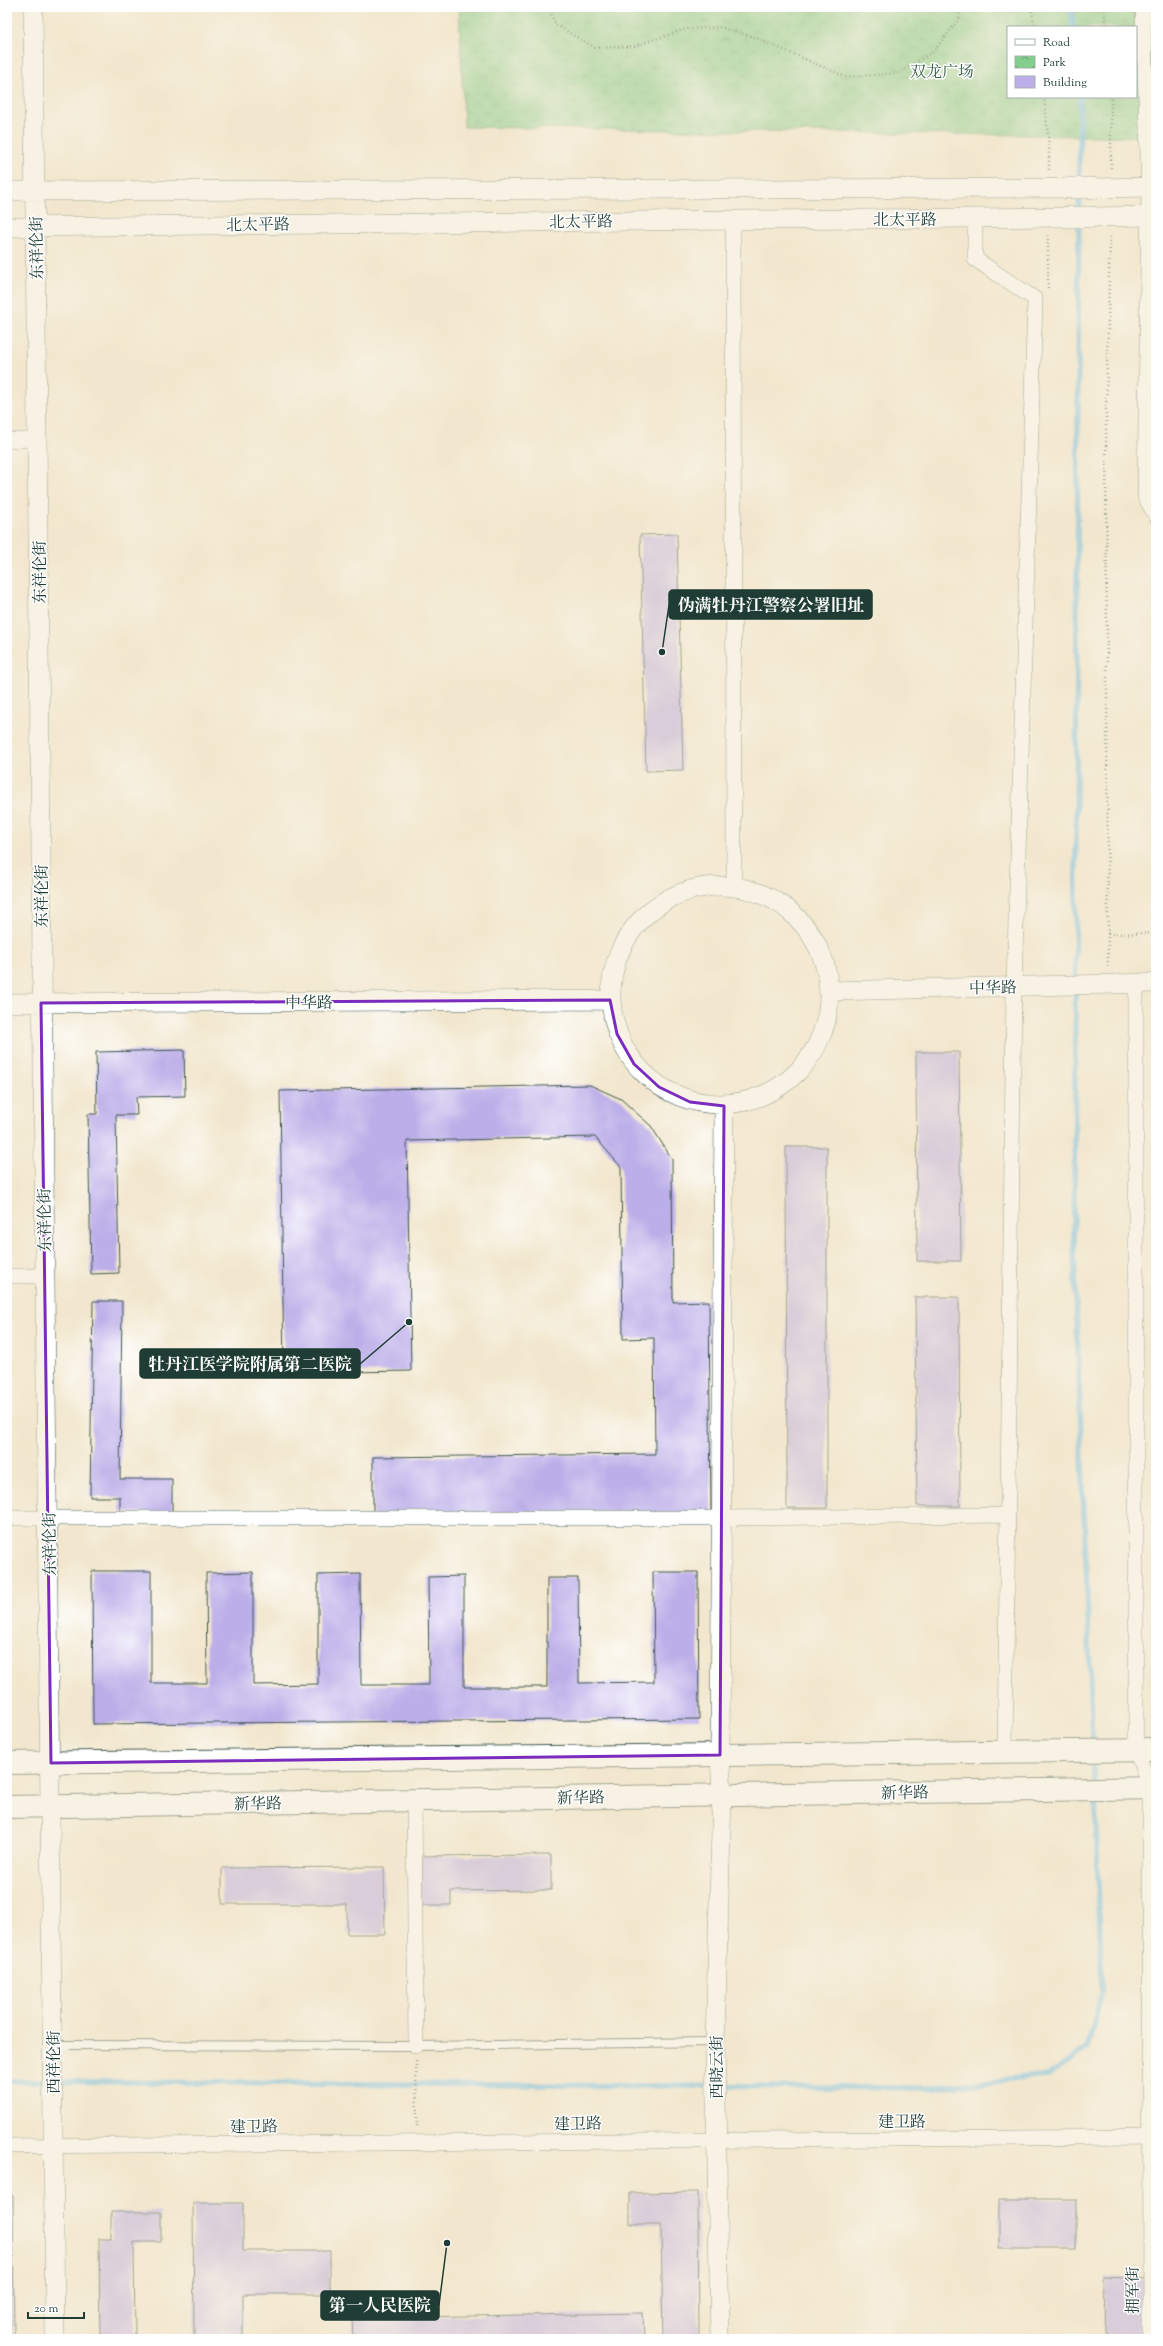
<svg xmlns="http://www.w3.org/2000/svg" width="1163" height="2346" font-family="'Sorts Mill Goudy','Noto Serif SC',serif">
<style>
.park{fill:url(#park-crowns);stroke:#518660;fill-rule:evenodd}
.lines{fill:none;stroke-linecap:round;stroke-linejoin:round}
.stream{stroke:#6dbce7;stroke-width:5.5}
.building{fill:#bcaee8}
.service-casing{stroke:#3f564b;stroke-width:10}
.minor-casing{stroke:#3f564b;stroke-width:16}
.tertiary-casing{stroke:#3f564b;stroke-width:20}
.secondary-casing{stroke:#3f564b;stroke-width:22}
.primary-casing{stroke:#3f564b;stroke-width:24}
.path{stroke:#3f564b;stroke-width:2.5;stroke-dasharray:1 3;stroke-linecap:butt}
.service{stroke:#fff;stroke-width:8}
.minor{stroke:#fff;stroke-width:15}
.tertiary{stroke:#fff;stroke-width:19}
.secondary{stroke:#fff;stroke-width:21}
.primary{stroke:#fff;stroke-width:22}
.marked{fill:none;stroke:#7b2cbf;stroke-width:3;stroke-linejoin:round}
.labels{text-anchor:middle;stroke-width:3;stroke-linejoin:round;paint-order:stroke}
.park-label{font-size:16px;fill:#38614a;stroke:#fff}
.street-label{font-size:16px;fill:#1f3d34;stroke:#fff}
.leader{fill:none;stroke:#1f3d34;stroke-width:1.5}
.callout-dot{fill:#1f3d34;stroke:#fff;stroke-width:1.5}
.callout{fill:#1f3d34;stroke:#1f3d34;stroke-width:1.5}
.callout-label{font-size:17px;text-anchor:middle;font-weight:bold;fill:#fff}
</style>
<defs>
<pattern id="park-crowns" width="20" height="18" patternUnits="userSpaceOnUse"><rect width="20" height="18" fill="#83ce8c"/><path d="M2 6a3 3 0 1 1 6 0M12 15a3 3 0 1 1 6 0" fill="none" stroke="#6ba873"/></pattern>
</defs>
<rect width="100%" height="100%" fill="#fff"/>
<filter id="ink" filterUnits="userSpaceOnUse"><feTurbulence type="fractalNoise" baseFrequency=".025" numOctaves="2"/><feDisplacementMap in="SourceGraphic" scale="8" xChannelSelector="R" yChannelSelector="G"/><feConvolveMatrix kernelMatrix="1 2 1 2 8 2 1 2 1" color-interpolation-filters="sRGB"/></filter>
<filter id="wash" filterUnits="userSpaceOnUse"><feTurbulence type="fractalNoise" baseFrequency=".012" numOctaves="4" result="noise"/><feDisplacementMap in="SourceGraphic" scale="16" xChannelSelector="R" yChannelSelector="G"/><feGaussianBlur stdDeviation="0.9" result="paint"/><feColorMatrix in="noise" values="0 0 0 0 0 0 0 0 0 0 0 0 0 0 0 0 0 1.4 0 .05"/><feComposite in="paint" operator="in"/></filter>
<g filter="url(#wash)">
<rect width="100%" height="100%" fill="#f2e7ce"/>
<path class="park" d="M459,7H1156V137L464,127ZM1008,27H1136V97H1008Z"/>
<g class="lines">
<path class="stream" d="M1071,7L1073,27
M1079,184L1080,97
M1079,193L1074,1250L1093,1746
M1093,1754L1094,1784
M7,2081L926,2088L1048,2076L1087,2048L1102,1991L1095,1792"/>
</g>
<g id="blocks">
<path class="building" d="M677,534L683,770L646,771L640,535Z
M184,1050L185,1096L136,1097L137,1115H116L119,1273L91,1274L88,1114H97L96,1052Z
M916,1052H959L961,1261H917Z
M590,1085L621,1099L651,1126L672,1159L673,1302L709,1301L711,1514L373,1518V1457L655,1454L654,1338L623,1339L621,1167L595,1137L407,1141L411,1371L284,1373L280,1091Z
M786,1147H827V1508H787Z
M915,1297H959L960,1506H917Z
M93,1301H122L120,1479H172V1513L120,1512V1497H90Z
M92,1571H151V1683H207L206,1573L253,1572V1685L318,1684V1575L360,1574L361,1685H429L428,1577L464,1576V1687H547V1578H578L579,1683L654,1682L653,1572H698L699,1719L93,1724Z
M551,1855V1890L451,1891V1905H418L417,1856Z
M384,1867L385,1934H347V1904H222V1868Z
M698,2192L699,2339H663L661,2224H630V2193Z
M7,2196H13L14,2339H7Z
M999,2199H1076V2248H999Z
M193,2203H243V2251H330V2294H243V2339H194Z
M111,2212H161V2242H134L135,2339H100L99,2239H111Z
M1105,2277L1148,2279L1146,2339H1104Z
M643,2313L644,2339H353L352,2318Z"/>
</g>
</g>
<g filter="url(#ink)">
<use href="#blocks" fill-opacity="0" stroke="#3f564b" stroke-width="1"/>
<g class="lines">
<defs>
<path id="service" d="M53,2045L416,2046L715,2042"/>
<path id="minor" d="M1143,7L1149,187L1145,497L1156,516
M975,218V259L1035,299L1014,986L1005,1751
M733,220L734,887
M7,440H38
M1136,983V1750L1150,1788L1151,2339
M7,1276H45
M7,1518H723L1008,1515
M414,1800L416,2046
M7,2146L1150,2137"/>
<path id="tertiary" d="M33,7L55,2339
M1092,188L1156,187
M7,191L1067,188
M1092,217L1156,216
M7,227L1067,217
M611 995a109 109 0 1 1 218 0a109 109 0 1 1-218 0Z
M830,991L1156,983
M7,1003L610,1000
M720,2339L715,2042L722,1795L720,1755L724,1106"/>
<path id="secondary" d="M1067,188H1092
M1067,217H1092"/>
<path id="primary" d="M7,1763L1156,1750
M7,1807L1156,1788"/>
</defs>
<use href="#service" class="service-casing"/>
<use href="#minor" class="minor-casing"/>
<use href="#tertiary" class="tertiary-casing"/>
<use href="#secondary" class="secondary-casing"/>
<use href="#primary" class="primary-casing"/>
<path class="path" d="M548,7L556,25L595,48L634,46L686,29L719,27L754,37L846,77L899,73L934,51L959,19L961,7
M1031,7L1035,27
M1104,7L1106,27
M1044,97L1049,145V170
M1111,168V97
M1048,288V235
M1108,934L1156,933
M1108,966L1106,408L1110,235
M416,2061L417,2126"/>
<use href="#service" class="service"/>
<use href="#minor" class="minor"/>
<use href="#tertiary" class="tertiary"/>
<use href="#secondary" class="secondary"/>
<use href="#primary" class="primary"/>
</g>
</g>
<path d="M0 0H1163V2346H0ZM610,1000L617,1034L634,1064L659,1087L690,1102L724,1106L720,1755L51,1763L41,1003Z" fill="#f2e7ce" fill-opacity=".55" fill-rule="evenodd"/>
<path class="marked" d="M610,1000L617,1034L634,1064L659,1087L690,1102L724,1106L720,1755L51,1763L41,1003Z"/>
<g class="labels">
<g class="park-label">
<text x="942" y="77">双龙广场</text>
</g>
<g class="street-label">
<text x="905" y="225">北太平路</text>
<text transform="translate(581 221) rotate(-1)" y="6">北太平路</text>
<text transform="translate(258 224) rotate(-1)" y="6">北太平路</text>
<text transform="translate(36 248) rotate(-91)" y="6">东祥伦街</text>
<text transform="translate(39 572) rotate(-90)" y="6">东祥伦街</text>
<text transform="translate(41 896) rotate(-90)" y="6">东祥伦街</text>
<text transform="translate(993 987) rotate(-1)" y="6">中华路</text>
<text x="309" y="1008">中华路</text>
<text transform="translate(44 1220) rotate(-91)" y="6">东祥伦街</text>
<text transform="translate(49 1544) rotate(-91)" y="6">东祥伦街</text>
<text transform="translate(905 1792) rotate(-1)" y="6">新华路</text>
<text transform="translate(581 1797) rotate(-1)" y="6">新华路</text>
<text transform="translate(258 1803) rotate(-1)" y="6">新华路</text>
<text transform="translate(53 2062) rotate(-90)" y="6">西祥伦街</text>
<text transform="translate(716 2067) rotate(-90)" y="6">西晓云街</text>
<text x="902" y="2127">建卫路</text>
<text transform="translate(578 2123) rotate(-1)" y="6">建卫路</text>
<text transform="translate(254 2126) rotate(-1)" y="6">建卫路</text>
<text transform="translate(1132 2290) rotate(-90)" y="6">拥军街</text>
</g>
</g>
<path class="leader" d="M662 652L669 605M409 1322L360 1364M447 2243L439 2305"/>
<g class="callout-dot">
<circle cx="662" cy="652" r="4"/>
<circle cx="409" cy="1322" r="4"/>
<circle cx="447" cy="2243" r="4"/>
</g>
<g class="callout">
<rect x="669" y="590" width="203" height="29" rx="4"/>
<rect x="140" y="1349" width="220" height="29" rx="4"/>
<rect x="321" y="2291" width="118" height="29" rx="4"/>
</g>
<g class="callout-label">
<text x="771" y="611">伪满牡丹江警察公署旧址</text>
<text x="250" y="1370">牡丹江医学院附属第二医院</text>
<text x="380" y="2311">第一人民医院</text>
</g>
<rect width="1163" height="2346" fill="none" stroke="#fff" stroke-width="24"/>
<rect x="1007" y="26" width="130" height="72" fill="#ffffff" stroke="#a5b1ae"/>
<rect x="1015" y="39" width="20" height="6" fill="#ffffff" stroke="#a5b1ae"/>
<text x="1043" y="46" font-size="12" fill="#1f3d34">Road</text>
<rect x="1015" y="56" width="20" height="12" fill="url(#park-crowns)" stroke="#a5b1ae"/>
<text x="1043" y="66" font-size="12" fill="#1f3d34">Park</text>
<rect x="1015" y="76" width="20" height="12" fill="#bcaee8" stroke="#a5b1ae"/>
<text x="1043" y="86" font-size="12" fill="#1f3d34">Building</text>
<path d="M28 2312v6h56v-6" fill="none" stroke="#1f3d34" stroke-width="2"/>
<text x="34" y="2312" font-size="12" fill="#1f3d34" stroke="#ffffff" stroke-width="3" paint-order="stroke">20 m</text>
</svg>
